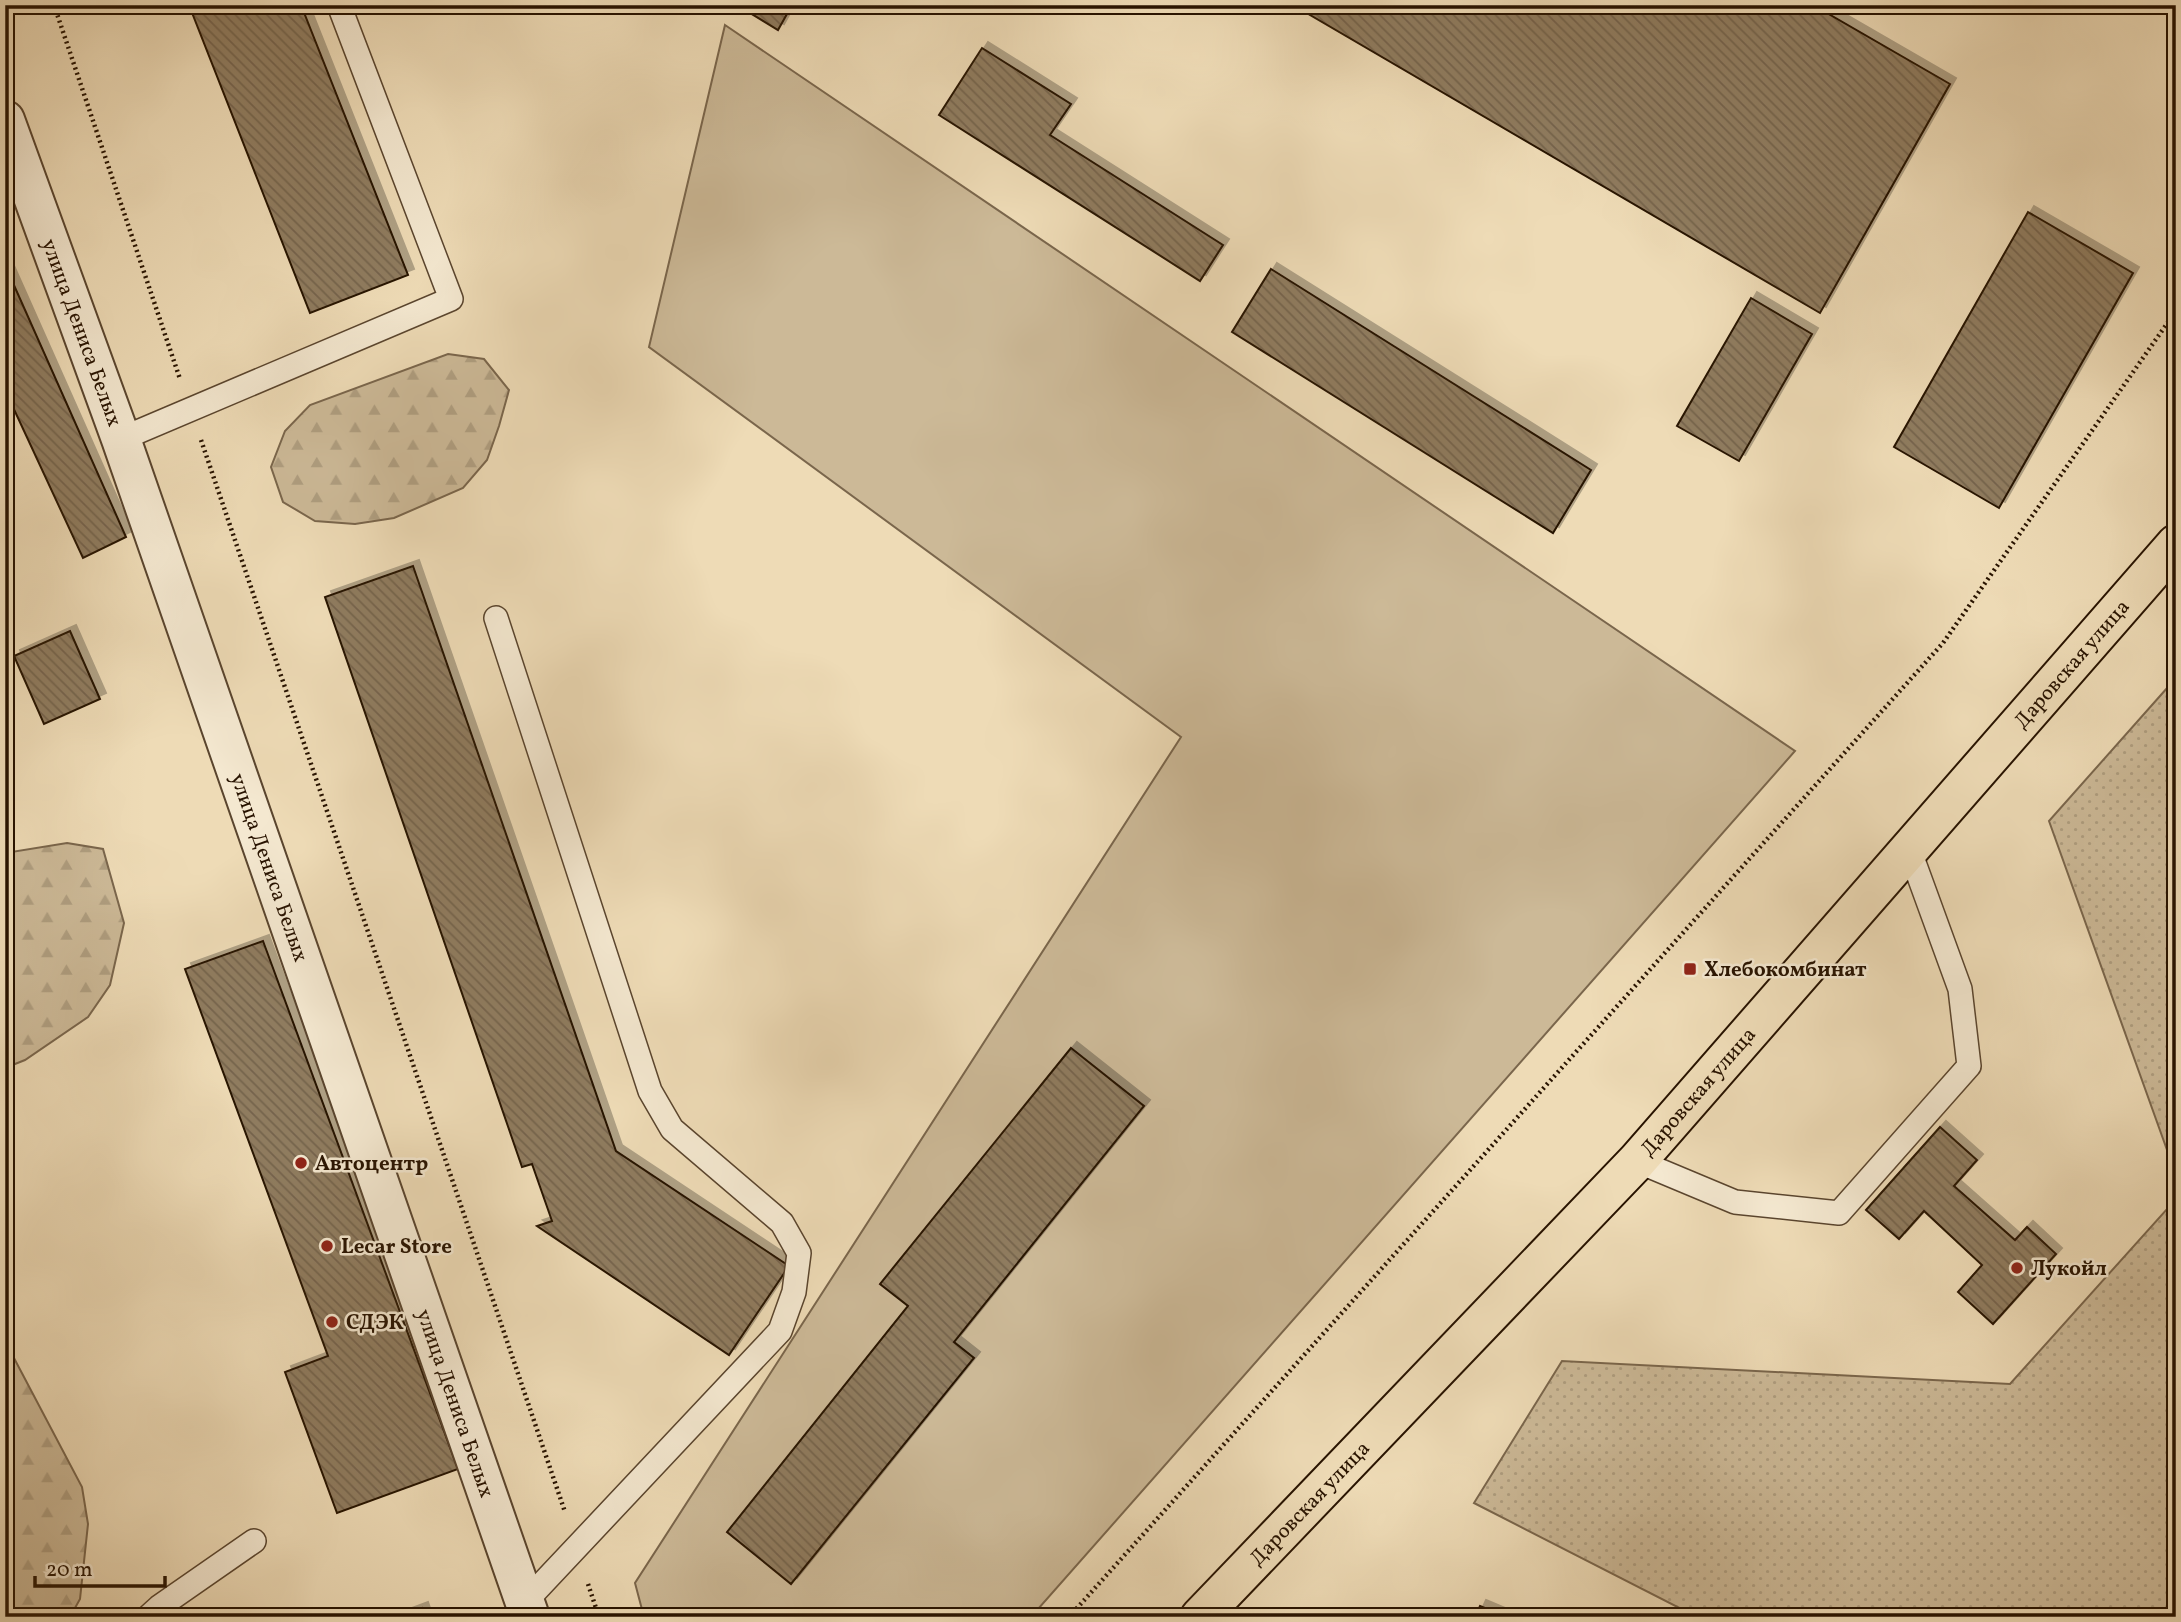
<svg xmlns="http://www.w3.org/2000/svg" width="2181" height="1622" font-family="Vollkorn,serif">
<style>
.grass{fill:#ccb997;stroke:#7a664c;stroke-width:2}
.forest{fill:url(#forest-firs);stroke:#7a664c;stroke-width:2}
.park{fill:url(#park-dots);stroke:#7a664c;stroke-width:2}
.building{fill:url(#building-back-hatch);stroke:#281300;stroke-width:2;filter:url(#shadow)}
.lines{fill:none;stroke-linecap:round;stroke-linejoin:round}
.lane-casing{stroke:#5a452e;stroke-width:26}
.street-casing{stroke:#5a452e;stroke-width:42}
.highway-casing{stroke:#281300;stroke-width:42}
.path{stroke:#281300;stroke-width:4.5;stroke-dasharray:2 3.5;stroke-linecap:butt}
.lane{stroke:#f4e8d0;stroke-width:23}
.street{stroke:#f4e8d0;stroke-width:38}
.highway{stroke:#eedbb6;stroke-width:38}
.poi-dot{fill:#8f2418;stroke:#f4e8d0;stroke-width:2.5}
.labels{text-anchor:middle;stroke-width:5;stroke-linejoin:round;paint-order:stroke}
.street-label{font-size:21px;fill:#281300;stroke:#f4e8d0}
.poi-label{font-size:21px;font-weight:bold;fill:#281300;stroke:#f4e8d0;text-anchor:start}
</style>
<defs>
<pattern id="forest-firs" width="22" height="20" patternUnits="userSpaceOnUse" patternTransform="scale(1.75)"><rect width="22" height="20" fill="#ccb997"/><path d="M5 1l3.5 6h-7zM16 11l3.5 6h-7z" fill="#af9e80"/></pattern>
<pattern id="park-dots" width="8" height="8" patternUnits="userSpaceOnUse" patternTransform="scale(1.75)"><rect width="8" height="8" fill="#ccb997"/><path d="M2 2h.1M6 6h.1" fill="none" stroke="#af9e80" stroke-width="1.8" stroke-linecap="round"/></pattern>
<pattern id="building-back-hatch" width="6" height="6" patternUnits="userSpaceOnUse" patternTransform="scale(1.75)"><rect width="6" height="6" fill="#8f7b5f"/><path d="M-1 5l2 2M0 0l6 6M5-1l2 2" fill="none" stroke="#75644c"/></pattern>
<filter id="shadow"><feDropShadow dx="6" dy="-6" stdDeviation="0" flood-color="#0004"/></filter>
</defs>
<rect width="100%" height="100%" fill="#eedbb6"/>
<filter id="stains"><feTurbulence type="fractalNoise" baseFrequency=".00286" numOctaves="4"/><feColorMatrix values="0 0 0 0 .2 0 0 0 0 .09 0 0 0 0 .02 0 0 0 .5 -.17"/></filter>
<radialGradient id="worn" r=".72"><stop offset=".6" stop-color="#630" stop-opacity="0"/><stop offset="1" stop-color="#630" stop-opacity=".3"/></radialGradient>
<path class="grass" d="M725,25L1795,751L1031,1617H644L635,1583L1181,737L649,347Z"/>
<path class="forest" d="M448,354L484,359L509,390L499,426L487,460L463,488L394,518L355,524L315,521L283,502L271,467L285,431L310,405Z
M67,843L103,849L124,923L110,985L88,1017L25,1060L5,1068V853Z
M5,1341L82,1487L88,1524L80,1599L70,1617H5Z"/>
<path class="park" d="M2176,678V1175L2049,821Z
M2176,1199V1617H1697L1474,1503L1562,1361L2010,1384Z"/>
<path class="building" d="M189,5H301L408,275L310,313Z
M737,5H792L778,30Z
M1293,5H1813L1950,84L1820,313Z
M982,48L1071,104L1050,135L1223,245L1200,281L939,115Z
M2028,212L2133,273L1999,508L1894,447Z
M5,265L126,537L83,558L5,390Z
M1271,269L1591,470L1553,533L1232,332Z
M1751,298L1812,334L1739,461L1677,426Z
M413,566L616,1151L789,1266L729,1355L537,1226L552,1221L532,1164L522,1167L325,597Z
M70,631L100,699L44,724L14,656Z
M263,941L458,1469L337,1513L285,1372L328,1356L185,969Z
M1071,1048L1144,1106L954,1342L974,1358L791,1584L727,1532L908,1306L880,1284Z
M1940,1127L1977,1160L1954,1186L2015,1240L2027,1227L2056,1254L1993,1324L1958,1292L1982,1265L1924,1211L1899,1239L1866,1210Z
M1480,1606L1506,1617H1475Z
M422,1608L425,1617H398Z"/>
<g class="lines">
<defs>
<path id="lane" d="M121,439L451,299L339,5
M496,618L650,1091L672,1129L782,1223L799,1253L794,1292L780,1331L525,1602
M1637,1161L1735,1202L1839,1213L1969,1066L1960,989L1909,849
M148,1617L159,1607L254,1541"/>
<g id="street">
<path id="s1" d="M5,120L121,439L530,1617"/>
</g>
<g id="highway">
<path id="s2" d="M1200,1617L1637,1161L2176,544"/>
</g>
</defs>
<use href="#lane" class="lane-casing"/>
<use href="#street" class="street-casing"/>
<use href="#highway" class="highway-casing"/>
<path class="path" d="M54,5L180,379
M201,440L565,1512
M588,1584L599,1617
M1069,1617L1943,643L2171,318L2176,315"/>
<use href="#lane" class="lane"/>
<use href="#street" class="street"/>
<use href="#highway" class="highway"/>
</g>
<g class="poi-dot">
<rect x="1683" y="962" width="14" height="14" rx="3.5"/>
<circle cx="301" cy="1163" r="7"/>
<circle cx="327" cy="1246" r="7"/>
<circle cx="2017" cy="1268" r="7"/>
<circle cx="332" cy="1322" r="7"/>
</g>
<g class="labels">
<g class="street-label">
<text dy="7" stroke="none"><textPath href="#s1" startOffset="226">улица Дениса Белых</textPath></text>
<text dy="7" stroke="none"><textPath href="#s2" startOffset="1292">Даровская улица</textPath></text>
<text dy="7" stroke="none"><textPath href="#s1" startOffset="793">улица Дениса Белых</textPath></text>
<text dy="7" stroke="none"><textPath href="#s2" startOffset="724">Даровская улица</textPath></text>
<text dy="7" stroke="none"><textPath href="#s1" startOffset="1360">улица Дениса Белых</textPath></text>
<text dy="7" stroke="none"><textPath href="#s2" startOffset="158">Даровская улица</textPath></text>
</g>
<g class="poi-label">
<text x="1704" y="976">Хлебокомбинат</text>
<text x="315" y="1170">Автоцентр</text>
<text x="341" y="1253">Lecar Store</text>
<text x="2031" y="1275">Лукойл</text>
<text x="346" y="1329">СДЭК</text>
</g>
</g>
<rect width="2181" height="1622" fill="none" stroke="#eedbb6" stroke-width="28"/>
<rect x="7" y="7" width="2167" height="1608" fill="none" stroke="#281300" stroke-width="3.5"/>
<rect x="14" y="14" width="2153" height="1594" fill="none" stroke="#281300" stroke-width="2"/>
<path d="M35 1576v10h130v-10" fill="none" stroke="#281300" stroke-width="3.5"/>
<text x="46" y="1576" font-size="21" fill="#281300" stroke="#f4e8d0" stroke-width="5" paint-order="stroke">20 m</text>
<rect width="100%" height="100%" filter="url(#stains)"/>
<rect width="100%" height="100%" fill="url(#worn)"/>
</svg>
